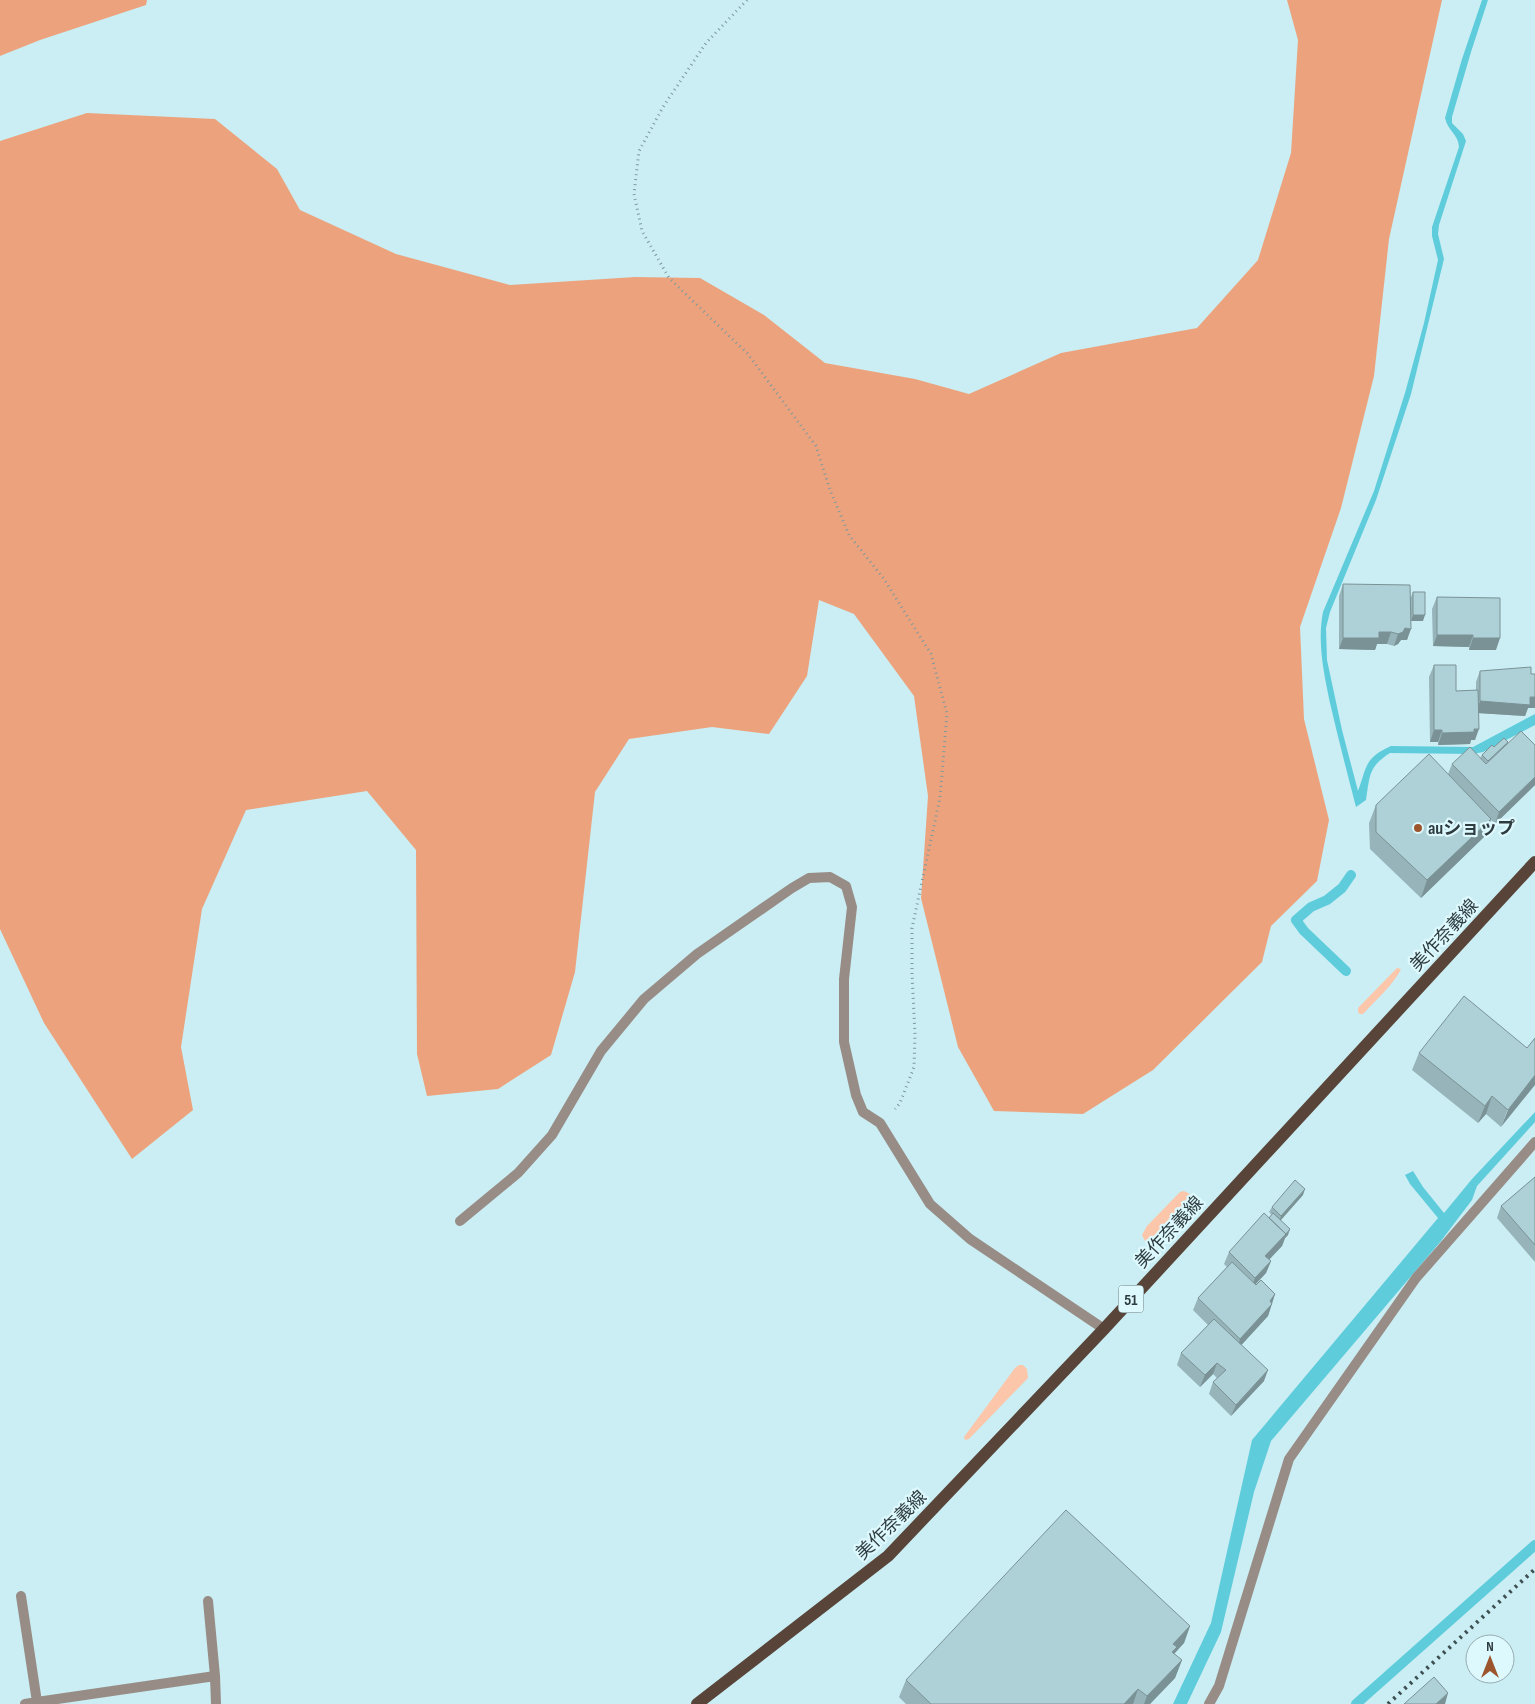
<svg xmlns="http://www.w3.org/2000/svg" width="1535" height="1704" font-family="'Sofia Sans Condensed','Noto Sans JP',sans-serif">
<style>
.green{fill:#fcc6aa}
.forest{fill:#eca37d}
.water{fill:#5fccdc}
.lines{fill:none;stroke-linecap:round;stroke-linejoin:round}
.stream{stroke:#5fccdc;stroke-width:10}
.path{stroke:#7f999d;stroke-width:3;stroke-dasharray:1 4;stroke-linecap:butt}
.street{stroke:#988c86;stroke-width:10}
.primary{stroke:#584439;stroke-width:12}
.rail{stroke:#3e4f52;stroke-width:4;stroke-dasharray:2.5 5;stroke-linecap:butt}
.wall{fill:#96b4b9}
.shaded-wall{fill:#7a9296}
.building{fill:#aed1d7;stroke:#7a9296}
.poi-dot{fill:#9c552d;stroke:#ddf9fe;stroke-width:2}
.labels{text-anchor:middle;stroke-width:4.5;stroke-linejoin:round;paint-order:stroke}
.shield{fill:#ddf9fe;stroke:#627578;stroke-width:1}
.shield-label{font-size:16px;font-weight:bold;fill:#2e3c3f}
.poi-label{font-size:18px;font-weight:bold;fill:#2e3c3f;stroke:#ddf9fe;text-anchor:start}
.street-label{font-size:18px;fill:#2e3c3f;stroke:#ddf9fe}
</style>
<rect width="100%" height="100%" fill="#caeef3"/>
<path class="green" d="M1397,968L1401,969C1394,984 1375,1001 1363,1014H1360L1358,1012V1008Z
M1184,1191L1192,1195L1190,1204L1154,1243L1145,1241L1142,1235L1147,1226L1180,1192Z
M1019,1365H1023L1027,1369L1028,1378L969,1439L965,1440L964,1437L1015,1368Z"/>
<path class="forest" d="M0,0H147L146,5L40,40L0,56Z
M1287,0H1442L1389,239L1374,376L1341,508L1300,627L1304,719L1329,820L1317,881L1271,926L1262,962L1153,1070L1083,1114L994,1111L958,1047L921,898L928,796L914,696L854,614L819,600L807,676L769,734L712,727L629,739L595,792L575,972L551,1055L498,1089L427,1096L417,1054L416,850L367,791L246,810L202,909L181,1047L193,1110L132,1159L44,1023L0,929V141L87,113L215,119L277,169L300,210L396,254L510,285L635,277L700,278L764,315L825,363L915,379L969,394L1061,353L1197,328L1258,260L1291,153L1298,40Z"/>
<path class="water" d="M1482,0H1488L1471,52L1452,117V123L1463,134L1466,141L1439,225L1438,234L1444,259L1411,394L1376,500L1330,612L1326,628L1327,660L1342,730L1358,791C1367,767 1364,758 1391,746L1473,747L1535,714V725L1483,752L1473,754L1390,753C1368,767 1370,776 1366,800L1356,807C1347,772 1338,738 1330,703C1324,673 1317,643 1323,612L1374,491L1405,393L1424,323L1438,260L1432,236V227L1459,147C1458,134 1448,131 1445,118L1462,59Z
M1535,1112V1122L1477,1186L1472,1200L1441,1241L1271,1441L1254,1492L1221,1632L1187,1704H1173L1211,1623L1252,1440L1438,1218L1410,1184L1405,1175L1413,1171L1423,1187L1444,1213L1472,1179Z"/>
<g class="lines">
<path class="stream" d="M1346,971L1304,931L1296,920L1311,907L1327,900L1342,888L1351,875
M1356,1704L1535,1545"/>
<path class="path" d="M747,0L706,43L663,107L639,151L634,194L642,231L669,278L747,353L816,446L830,490L849,535L884,579L931,654L947,714L940,798L912,928V974L915,1035L914,1067L900,1103L895,1109"/>
<path class="street" d="M460,1221L518,1173L552,1135L601,1051L644,999L697,954L792,888L809,878L830,877L846,886L852,907L844,979V1042L856,1095L863,1112L880,1123L930,1204L970,1239L1104,1329
M21,1596L37,1702L25,1704
M215,1676L216,1704
M38,1704L37,1702L215,1676L208,1601
M1209,1704L1219,1686L1289,1459L1416,1278L1535,1142"/>
<path class="primary" d="M697,1704L888,1556L1104,1329L1535,862"/>
<path class="rail" d="M1388,1704L1535,1569"/>
</g>
<path class="wall" d="M1343,584L1411,597L1413,592L1423,621H1411L1407,640H1401L1398,644L1394,646L1387,644H1377L1375,650L1339,649V596Z
M1437,597L1496,650H1469V647L1433,646L1432,609Z
M1434,665L1456,691L1476,690V682L1480,671L1528,708L1525,716L1479,713L1475,740H1471L1470,744L1438,745V742H1430L1429,677Z
M1508,742L1507,744L1535,745V785L1495,824L1491,820L1485,836L1421,898L1370,849L1369,823L1376,805L1448,774L1452,764L1480,758L1482,755L1494,747Z
M1535,1038L1501,1127L1486,1114L1478,1123L1412,1070L1419,1053L1527,1048Z
M1535,1177V1262L1497,1218L1501,1206Z
M1303,1195L1281,1220L1288,1235L1285,1238L1282,1246L1269,1260L1271,1261L1266,1273L1256,1284L1275,1294L1268,1316L1241,1345L1264,1381L1231,1416L1209,1394L1213,1382L1217,1378L1213,1374L1200,1387L1177,1365L1181,1353L1208,1325L1193,1310L1198,1298L1227,1267L1224,1264L1229,1252L1269,1218L1272,1215L1269,1212L1272,1207Z
M1190,1626L1184,1643L1174,1654L1182,1660L1175,1678L1150,1704H906L899,1697L906,1680Z"/>
<path class="shaded-wall" d="M1413,615H1425L1423,621H1411Z
M1405,628L1411,629L1407,640H1401L1398,644L1394,646L1398,634Z
M1379,632H1391L1387,644H1377L1375,650L1339,649L1343,638Z
M1437,635H1473L1469,647L1433,646Z
M1473,638H1500L1496,650H1469Z
M1535,697V708H1528L1525,716L1476,713L1480,701Z
M1474,729H1479L1475,740H1471L1470,744L1438,745L1442,733Z
M1434,730H1442L1438,742H1430Z
M1535,777V785L1495,824L1499,812Z
M1491,819L1485,836L1421,898L1427,880Z
M1535,1075V1085L1501,1127L1508,1110Z
M1492,1096L1486,1114L1478,1123L1485,1106Z
M1305,1189L1303,1195L1279,1222L1281,1216Z
M1290,1229L1288,1235L1285,1238L1282,1246L1261,1268L1265,1256Z
M1271,1261L1266,1273L1251,1289L1255,1278Z
M1275,1294L1268,1316L1236,1351L1240,1339Z
M1217,1363L1213,1374L1200,1387L1205,1375Z
M1268,1370L1264,1381L1231,1416L1236,1405Z
M1190,1626L1184,1643L1174,1654L1171,1664L1173,1644Z
M1182,1660L1175,1678L1150,1704H1144L1147,1696Z
M1138,1689L1133,1704H1124Z
M1448,1693L1445,1704H1436Z"/>
<path class="building" d="M1343,584L1410,585L1411,629L1405,628L1403,632L1398,634L1391,632H1379V638H1343Z
M1413,592H1425V615H1413Z
M1437,597L1500,598V638H1473V635H1437Z
M1434,665H1456V691L1478,690L1479,729H1474V732L1442,733V730H1434Z
M1531,667V674H1535V697H1530V705L1480,701V671Z
M1521,731L1535,745V777L1499,812L1452,764L1470,747L1486,764Z
M1504,738L1508,742L1488,761L1482,755L1492,745L1494,747Z
M1429,754L1491,819L1427,880L1376,832V805Z
M1464,996L1527,1048L1535,1038V1075L1508,1110L1492,1096L1485,1106L1419,1053Z
M1535,1177V1245L1501,1206Z
M1295,1180L1305,1189L1281,1216L1272,1207Z
M1264,1213L1286,1234L1265,1256L1271,1261L1255,1278L1229,1252Z
M1273,1213L1290,1229L1286,1234L1269,1218Z
M1232,1262L1256,1285L1261,1280L1275,1294L1270,1301L1272,1304L1240,1339L1198,1298Z
M1214,1319L1268,1370L1236,1405L1213,1382L1226,1370L1217,1363L1205,1375L1181,1353Z
M1066,1510L1190,1626L1173,1644L1177,1647L1172,1652L1182,1660L1147,1696L1138,1689L1124,1704H931L906,1680Z
M1434,1677L1448,1693L1436,1704H1404Z"/>
<circle class="poi-dot" cx="1418" cy="828" r="5"/>
<g class="labels">
<rect class="shield" x="1118.5" y="1285.5" width="25" height="27" rx="4"/>
<g class="shield-label">
<text x="1131" y="1305">51</text>
</g>
<g class="poi-label">
<text x="1428" y="834">auショップ</text>
</g>
<g class="street-label">
<text transform="translate(1444 935) rotate(-47)" y="6">美作奈義線</text>
<text transform="translate(1169 1232) rotate(-47)" y="6">美作奈義線</text>
<text transform="translate(891 1525) rotate(-44)" y="6">美作奈義線</text>
</g>
</g>
<g transform="translate(1490 1659)"><circle r="24" fill="#ddf9fe" stroke="#97adb2"/>
<path d="M0-4L9 19L0 12L-9 19Z" fill="#9c552d"/>
<text y="-8" font-size="14" font-weight="bold" text-anchor="middle" fill="#2e3c3f">N</text>
</g>
</svg>
